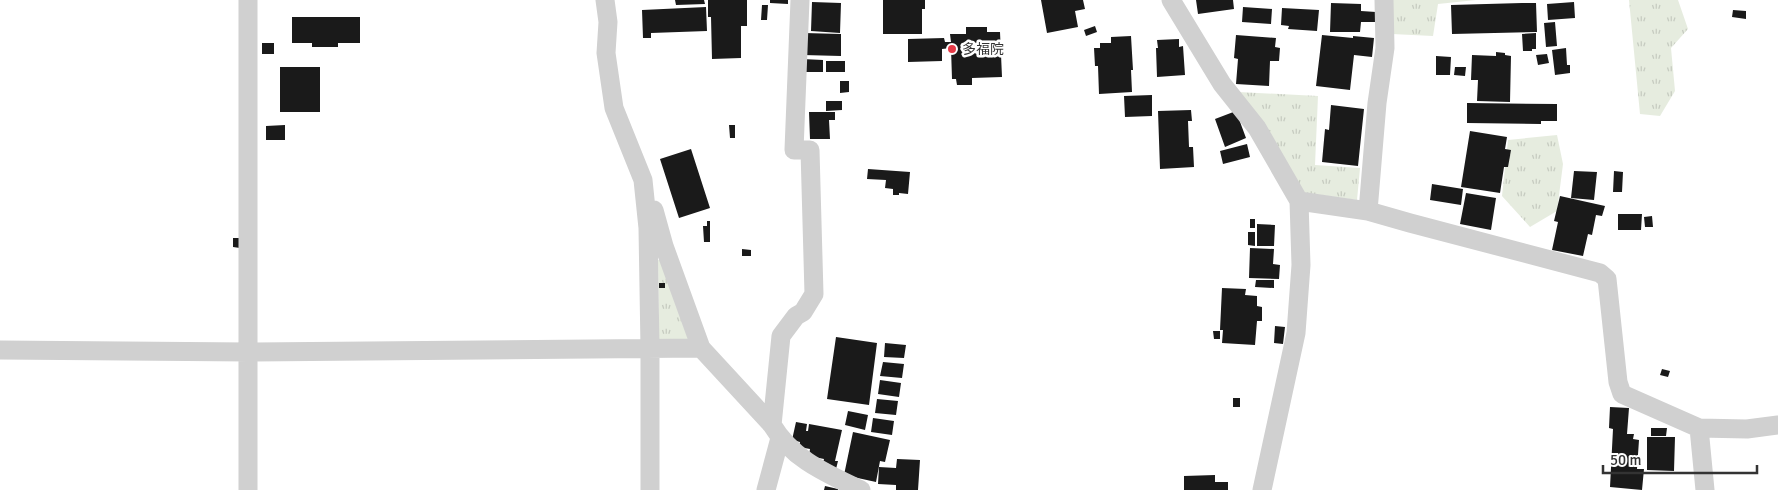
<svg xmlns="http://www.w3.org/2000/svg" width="1778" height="490" font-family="Signika,'Noto Sans JP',sans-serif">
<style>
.grass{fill:url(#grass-tufts)}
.building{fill:#1a1a1a}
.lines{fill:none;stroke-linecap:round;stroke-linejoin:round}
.street{stroke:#d0d0d0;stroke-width:19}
.poi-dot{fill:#e63946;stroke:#fff;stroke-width:2}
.labels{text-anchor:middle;stroke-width:5;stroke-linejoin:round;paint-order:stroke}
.poi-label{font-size:14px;fill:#333;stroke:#fff;text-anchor:start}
</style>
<defs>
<pattern id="grass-tufts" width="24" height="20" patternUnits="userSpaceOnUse" patternTransform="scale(1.25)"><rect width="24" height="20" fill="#e6ecdf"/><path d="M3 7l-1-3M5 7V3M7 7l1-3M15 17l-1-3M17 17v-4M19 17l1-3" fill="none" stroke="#c6cbc0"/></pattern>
</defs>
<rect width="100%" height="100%" fill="#fff"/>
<path class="grass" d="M1390,0H1476L1438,4L1433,36L1392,34Z
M1629,0H1678L1688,29L1671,48L1675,91L1660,116L1640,114Z
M1238,92L1318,96L1315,165L1360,168L1357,200L1298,192Z
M1557,135L1563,164L1557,211L1530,227L1502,196L1508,140Z
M658,260H665L696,343L659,342Z"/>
<path class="building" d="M675,0H704L705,4L676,5Z
M708,0H747V26H741V58L712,59L711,17H708Z
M770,0H788V4L770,3Z
M883,0H925V9H922V34H883Z
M1041,0H1083L1085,9L1075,11L1078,27L1047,33Z
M1196,0H1233L1234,9L1198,14Z
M812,2L841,3L840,33L811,31Z
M1574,2L1575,18L1548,20L1547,4Z
M1331,3L1361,4V11L1376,12V22H1361L1360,32H1330Z
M1522,3H1536L1537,32L1452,34L1451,5Z
M762,5H768L767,20H761Z
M706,7L707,31L651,33V38H643L642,10Z
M1243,7L1272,9L1271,24L1242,22Z
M1282,8L1319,10L1317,31L1288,29L1289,26L1281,25Z
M1733,10L1746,11V19L1732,17Z
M292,17H360V43H338V47H312V43H292Z
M1555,22L1557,46L1546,47L1544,23Z
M1095,26L1097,32L1086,36L1084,30Z
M966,27H987V32H1000L1002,77L972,78V85H957L956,79H952L951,48L942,49V61L908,62V39L944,38L945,42H951L950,34H966Z
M804,33L841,34V56L803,55Z
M1536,33V49H1532V51H1523L1522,34Z
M1236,35L1276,38L1275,47L1280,48L1279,61H1270L1269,86L1236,84L1238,59L1234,58Z
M1322,35L1353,38V36L1374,38L1372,57L1354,55L1350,90L1316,86Z
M1131,36L1133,70H1131L1132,92L1099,94L1098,66H1095L1094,48H1100V43H1111V37Z
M1179,39V47L1183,46L1185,75L1157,77L1156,48H1158L1157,40Z
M262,43H274V54H262Z
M1566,48L1567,65H1570V73L1555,75L1552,50Z
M1496,52L1505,53V55L1511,56L1510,102L1477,101L1478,80H1471L1472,55L1496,56Z
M1547,54L1549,63L1538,65L1536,55Z
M1436,56L1451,57L1450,75H1436Z
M802,59L823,60V72H801Z
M826,61H845V72H826Z
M280,67H320V112H280Z
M1455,67H1466L1465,76L1454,75Z
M840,81H849V92L840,93Z
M1152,95V116L1125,117L1124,96Z
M826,101H842V110L826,111Z
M1467,103L1557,104V121H1541V124L1467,123Z
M1331,105L1364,109L1358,166L1322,162L1325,129L1329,130Z
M1191,110L1192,121H1188L1189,147H1193L1194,167L1160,169L1158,111Z
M1236,111L1246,138L1225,147L1215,119Z
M809,112H835V120H829L830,139H810Z
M285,125V140H266V126Z
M729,125H735V138H730Z
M1470,131L1507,137L1505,149L1511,150L1508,167H1504L1500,193L1461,187Z
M1247,144L1250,157L1223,164L1220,151Z
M691,149L710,208L679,218L660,159Z
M868,169L910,172L908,194L899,193V195H893V189L885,188L886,180L867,179Z
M1574,171L1597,172L1594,200L1571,198Z
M1614,171L1623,172L1622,192H1613Z
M1432,184L1463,189L1461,205L1430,200Z
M1466,193L1496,198L1491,230L1460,224Z
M1560,196L1605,206L1602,216L1596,215L1592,235L1588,234L1583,256L1552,250L1558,222L1554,221Z
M1618,214H1642L1641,230H1618Z
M1652,216L1653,227H1645L1644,217Z
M1250,219H1255V228H1250Z
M707,221H710V242H704L703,226H707Z
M1257,224L1275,225L1274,246H1257Z
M1248,232H1255V246L1248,245Z
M233,238H240V248L233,247Z
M1250,248L1274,249L1273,264L1280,265L1279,279L1249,278Z
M742,249L751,250V256H742Z
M1256,280H1274V288L1255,287Z
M659,283H665V288H659Z
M1222,288L1246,289L1245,295L1257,296V306L1262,307V321H1257L1255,345L1222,343L1223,330H1220Z
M1275,326L1285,327L1283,344L1274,343Z
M1213,331H1220V339H1214Z
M836,337L877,343L869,405L827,399Z
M885,343L906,345L904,358L884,357Z
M883,362L904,364L902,378L880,376Z
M1662,369L1670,371L1668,377L1660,375Z
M880,380L901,383L899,397L878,394Z
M1233,398H1240V407H1233Z
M877,399L898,401L896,415L875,413Z
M1610,407L1629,408L1627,434H1634L1633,439L1639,440L1637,469H1644L1642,490L1610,487L1613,429L1609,428Z
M848,411L868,415L865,430L845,425Z
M873,418L894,421L892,435L871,432Z
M796,422L807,424L806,431H808L809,424L842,430L835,461H838L836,469L822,466L824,459L809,456L810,449L799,447L800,442L792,440Z
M1651,428H1667L1666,436H1651Z
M853,432L890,440L885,462L880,461L876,482L844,475Z
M1647,437H1675L1674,471L1647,470Z
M897,459L920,460L918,490H896V485L878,484L879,467L896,468Z
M1215,475V482H1228V490H1184V476Z
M825,486L838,489V490H824Z"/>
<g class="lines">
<path class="street" d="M248,0V490
M605,0L608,22L606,53L614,108L643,180L648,228L650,348V490
M1171,0L1222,84L1257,128L1299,201L1301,265L1296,333L1262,490
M1299,201L1368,211L1410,223L1600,273L1607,279L1618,382L1622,394L1699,428L1747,429L1778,425
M654,210L664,246L701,348
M1368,211L1377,103L1385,48L1384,0
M0,350L249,352L701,348L772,425C793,460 826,473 861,490
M772,425L781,336L796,316L803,312L814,294L810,150H794L800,0
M1699,428L1705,490
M766,490L780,438"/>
</g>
<circle class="poi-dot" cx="952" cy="49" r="5"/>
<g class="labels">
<g class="poi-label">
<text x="962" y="54">多福院</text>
</g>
</g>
<path d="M1603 465v8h154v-8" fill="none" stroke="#333333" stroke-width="2.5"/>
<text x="1610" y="465" font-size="15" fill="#333333" stroke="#ffffff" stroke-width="4" paint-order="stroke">50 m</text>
</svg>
